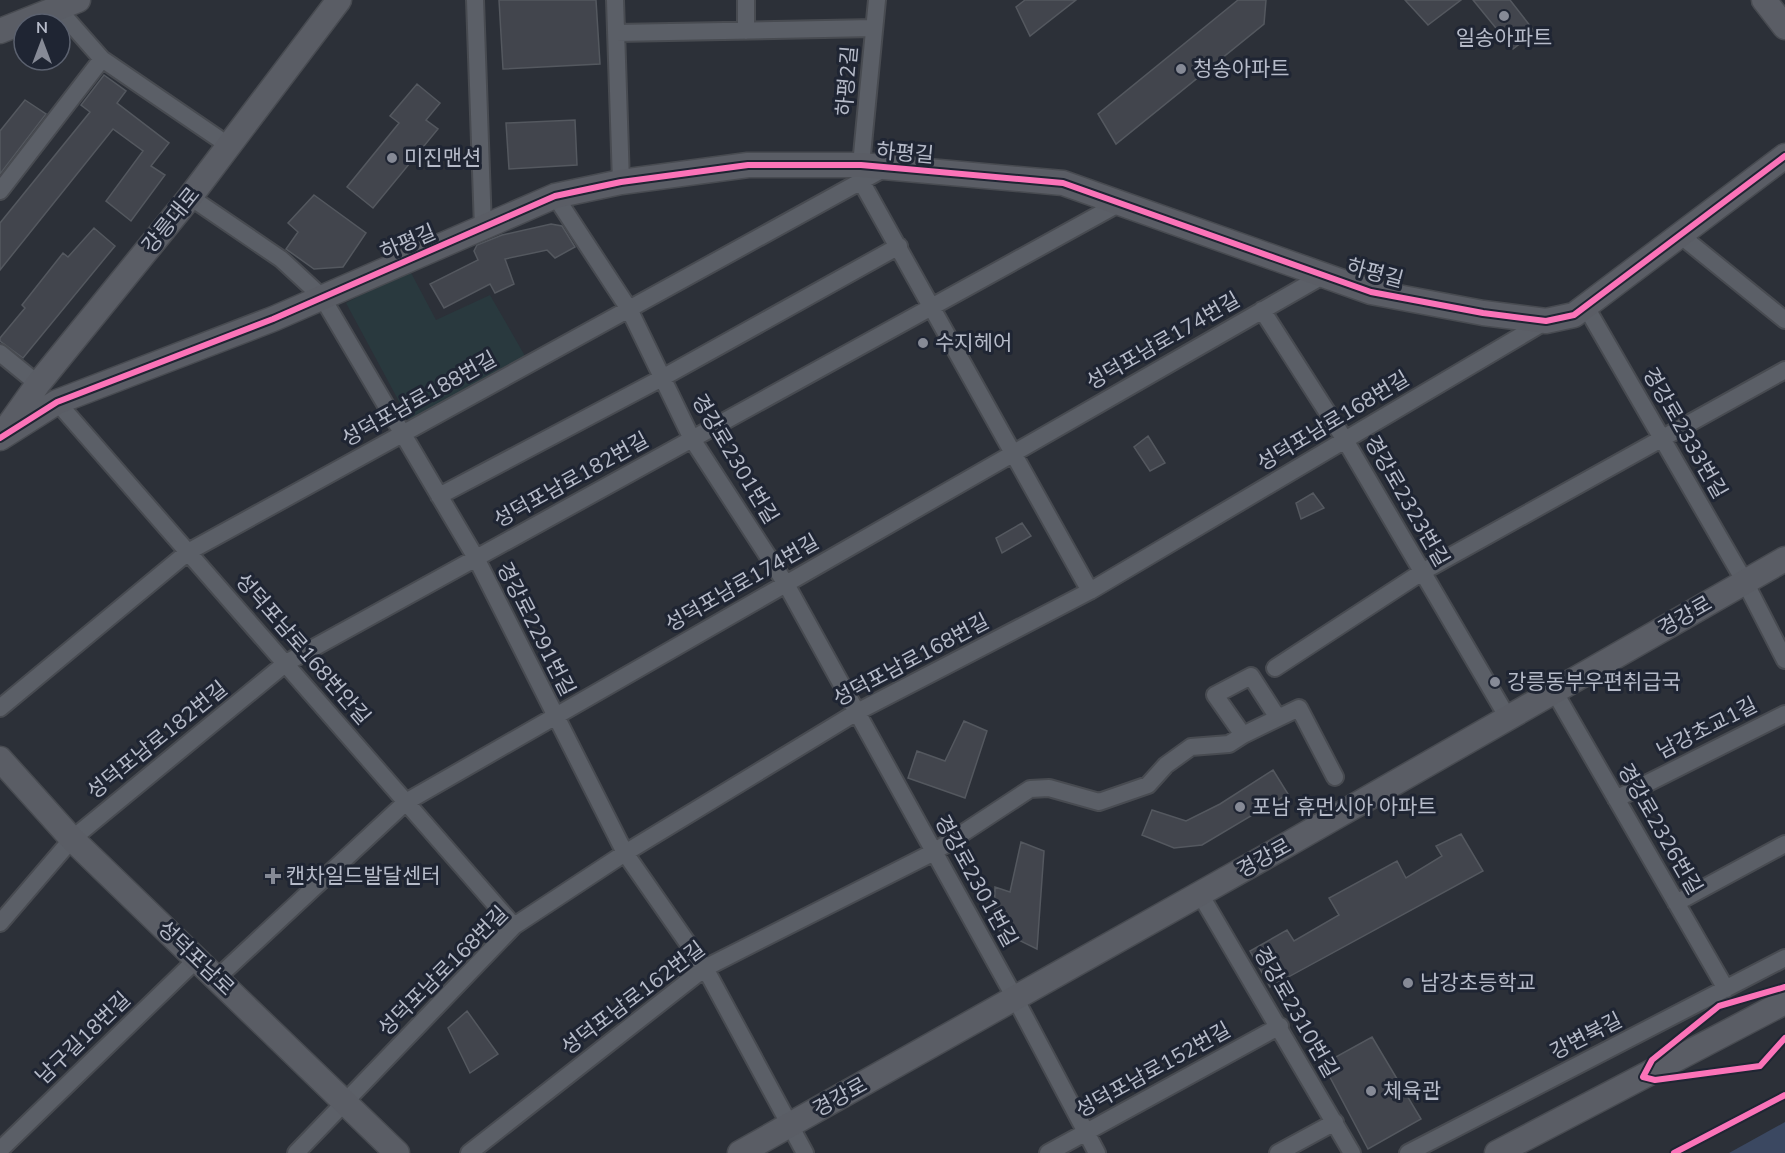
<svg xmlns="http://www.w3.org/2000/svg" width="1785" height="1153" font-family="'Nunito Sans','Noto Sans KR',sans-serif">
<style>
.green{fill:#29393e}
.water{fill:#3b4861}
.building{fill:#42454d;stroke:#54585f;stroke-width:1.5}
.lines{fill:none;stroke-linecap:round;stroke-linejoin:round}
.street-casing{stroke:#484b51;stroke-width:20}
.secondary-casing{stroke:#484b51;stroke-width:27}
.street{stroke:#5b5f67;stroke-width:16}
.secondary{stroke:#5a5d65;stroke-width:24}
.cycleway-casing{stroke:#1f2533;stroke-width:10}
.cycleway{stroke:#fb73b8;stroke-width:6}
.poi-dot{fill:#868a96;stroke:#1f2533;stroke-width:2}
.labels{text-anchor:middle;stroke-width:6;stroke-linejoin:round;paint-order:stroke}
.poi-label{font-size:21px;fill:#b6bbc9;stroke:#1f2533;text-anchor:start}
.street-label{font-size:21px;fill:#b6bbc9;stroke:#1f2533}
</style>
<rect width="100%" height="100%" fill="#2c3038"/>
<path class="green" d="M409,269L436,320L490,295L525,356L409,420L346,303Z"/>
<path class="water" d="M1785,1122V1153H1729Z"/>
<path class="building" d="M499,0H596L600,64L503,69Z
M1025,0H1076L1030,36L1016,7Z
M1238,0H1266L1264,24L1116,144L1098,114Z
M1405,0H1461L1428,25Z
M1473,0H1510L1535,32L1513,49Z
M104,75L126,91L117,103L169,143L151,166L165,175L131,221L106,201L143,151L113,129L0,270V223L90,112L81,105Z
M417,84L440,103L426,120L438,129L373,208L347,187L399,123L390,116Z
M25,100L46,114L0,174V131Z
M575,120L577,165L509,169L506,123Z
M314,195L366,233L343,267L314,269L286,249L298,232L288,223Z
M551,224L562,226L575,247L555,258L547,250L505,259L514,284L495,293L490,284L444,308L430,284L478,260L474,251L477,245L502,235Z
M94,228L115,246L23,358L0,341V338L25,308L22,305L63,253L68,257Z
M1148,436L1165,463L1150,471L1134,447Z
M1313,493L1324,508L1301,519L1296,503Z
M1022,523L1031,536L1002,553L996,538Z
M964,721L987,731L965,798L908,778L917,751L945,761Z
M1273,770L1288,794L1202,845L1174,848L1142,835L1152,810L1186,821L1220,804Z
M1461,834L1483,871L1270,987L1250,951L1287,930L1294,941L1339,915L1329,898L1397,861L1406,878L1442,856L1436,846Z
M1021,842L1044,851L1037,949L994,928L995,887L1010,892Z
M467,1011L498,1054L470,1073L448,1028Z
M1372,1037L1421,1119L1368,1149L1323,1064Z"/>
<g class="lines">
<defs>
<path id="street" d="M54,0L58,9L102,59L228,145
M475,0L483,228
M615,0L621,182
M746,31V0
M616,33L874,28
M861,165L877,0
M861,181L1090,591
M0,191L102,59
M555,196L629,309L692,439L786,584L1015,998L1097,1153
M190,197L281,259L322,297L476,558L625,853L705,968L805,1153
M1680,235L1785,320
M1586,307L1745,582L1785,660
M1262,310L1345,440L1508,718
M0,353L38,384
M57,402L514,926
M439,496L662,378L899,246
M1275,668L1422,572L1785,370
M1554,691L1726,989
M0,708L188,552L885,168
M1243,735L1278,718
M1616,799L1785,714
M1200,894L1352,1153
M1676,903L1785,844
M0,923L72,839L286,663L1120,203
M217,978L406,802L1324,275
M0,1150L197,959
M296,1153L514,926L625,853L857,712L1090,591L1546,321
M469,1153L705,968L934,852L1030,789L1049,788L1099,802L1148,785L1166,765L1191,747L1229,744L1243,735L1215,695L1251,676L1278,718L1299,708L1335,777
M1048,1153L1280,1026
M1278,1153L1335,1122
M1408,1153L1785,958"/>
<path id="secondary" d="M1764,0L1785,27
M0,31L78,0
M6,429L38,384L190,197L339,0
M0,438L57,402L273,319L555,196L621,182L748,165H861L1063,183L1371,292L1483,313L1546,321L1574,315L1785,156
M0,759L72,839L397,1153
M740,1153L1290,843L1785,559
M1497,1153L1785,1002"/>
</defs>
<use href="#street" class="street-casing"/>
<use href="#secondary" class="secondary-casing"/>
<use href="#street" class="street"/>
<use href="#secondary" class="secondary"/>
<defs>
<path id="cycleway" d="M0,438L57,402L273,319L555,196L621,182L748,165H861L1063,183L1371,292L1483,313L1546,321L1574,315L1785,156
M1785,987L1719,1006L1652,1060L1643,1077L1655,1080L1760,1066L1785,1038
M1674,1153L1785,1095"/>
</defs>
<use href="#cycleway" class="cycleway-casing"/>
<use href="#cycleway" class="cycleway"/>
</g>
<g class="poi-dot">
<circle cx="1504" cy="16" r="6"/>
<circle cx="1181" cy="69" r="6"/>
<circle cx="392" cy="158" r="6"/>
<circle cx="923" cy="343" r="6"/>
<circle cx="1495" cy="682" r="6"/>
<circle cx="1240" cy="807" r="6"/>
<path d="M270 867h6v6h6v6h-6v6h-6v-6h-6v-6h6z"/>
<circle cx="1408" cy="983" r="6"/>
<circle cx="1371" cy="1091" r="6"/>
</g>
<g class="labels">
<g class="poi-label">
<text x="1504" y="45" text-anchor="middle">일송아파트</text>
<text x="1193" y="76">청송아파트</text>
<text x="404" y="165">미진맨션</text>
<text x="935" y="350">수지헤어</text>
<text x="1507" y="689">강릉동부우편취급국</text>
<text x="1252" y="814">포남 휴먼시아 아파트</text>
<text x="286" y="883">캔차일드발달센터</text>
<text x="1420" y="990">남강초등학교</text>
<text x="1383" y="1098">체육관</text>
</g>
<g class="street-label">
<text transform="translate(847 81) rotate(-85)" y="7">하평2길</text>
<text transform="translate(905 153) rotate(5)" y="7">하평길</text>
<text transform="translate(171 220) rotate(-51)" y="7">강릉대로</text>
<text transform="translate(408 242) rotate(-23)" y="7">하평길</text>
<text transform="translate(1375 273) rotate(15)" y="7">하평길</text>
<text transform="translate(1163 341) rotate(-30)" y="7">성덕포남로174번길</text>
<text transform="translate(419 399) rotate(-29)" y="7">성덕포남로188번길</text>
<text transform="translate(1333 421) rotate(-31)" y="7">성덕포남로168번길</text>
<text transform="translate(1685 433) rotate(60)" y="7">경강로2333번길</text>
<text transform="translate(735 459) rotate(59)" y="7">경강로2301번길</text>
<text transform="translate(571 480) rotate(-29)" y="7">성덕포남로182번길</text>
<text transform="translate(1407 501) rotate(60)" y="7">경강로2323번길</text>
<text transform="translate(742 583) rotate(-30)" y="7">성덕포남로174번길</text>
<text transform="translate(1685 616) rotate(-30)" y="7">경강로</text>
<text transform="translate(536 629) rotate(63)" y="7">경강로2291번길</text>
<text transform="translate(303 649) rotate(49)" y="7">성덕포남로168번안길</text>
<text transform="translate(911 660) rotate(-28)" y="7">성덕포남로168번길</text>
<text transform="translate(1707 728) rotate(-27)" y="7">남강초교1길</text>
<text transform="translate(157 740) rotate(-39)" y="7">성덕포남로182번길</text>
<text transform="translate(1660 829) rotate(60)" y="7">경강로2326번길</text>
<text transform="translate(1264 858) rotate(-29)" y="7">경강로</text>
<text transform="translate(976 881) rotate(61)" y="7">경강로2301번길</text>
<text transform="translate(196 958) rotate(44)" y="7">성덕포남로</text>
<text transform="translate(443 971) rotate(-45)" y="7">성덕포남로168번길</text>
<text transform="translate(633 998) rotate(-37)" y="7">성덕포남로162번길</text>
<text transform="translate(1296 1012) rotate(60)" y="7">경강로2310번길</text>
<text transform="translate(1586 1036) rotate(-27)" y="7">강변북길</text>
<text transform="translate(83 1038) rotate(-44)" y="7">남구길18번길</text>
<text transform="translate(1153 1070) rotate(-29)" y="7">성덕포남로152번길</text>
<text transform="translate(840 1097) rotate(-29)" y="7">경강로</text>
</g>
</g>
<g transform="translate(42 42)"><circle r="28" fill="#1f2533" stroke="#5b616f" stroke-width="1.5"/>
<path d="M0-4.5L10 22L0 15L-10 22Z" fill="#868a96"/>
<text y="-9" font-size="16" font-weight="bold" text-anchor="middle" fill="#b6bbc9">N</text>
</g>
</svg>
